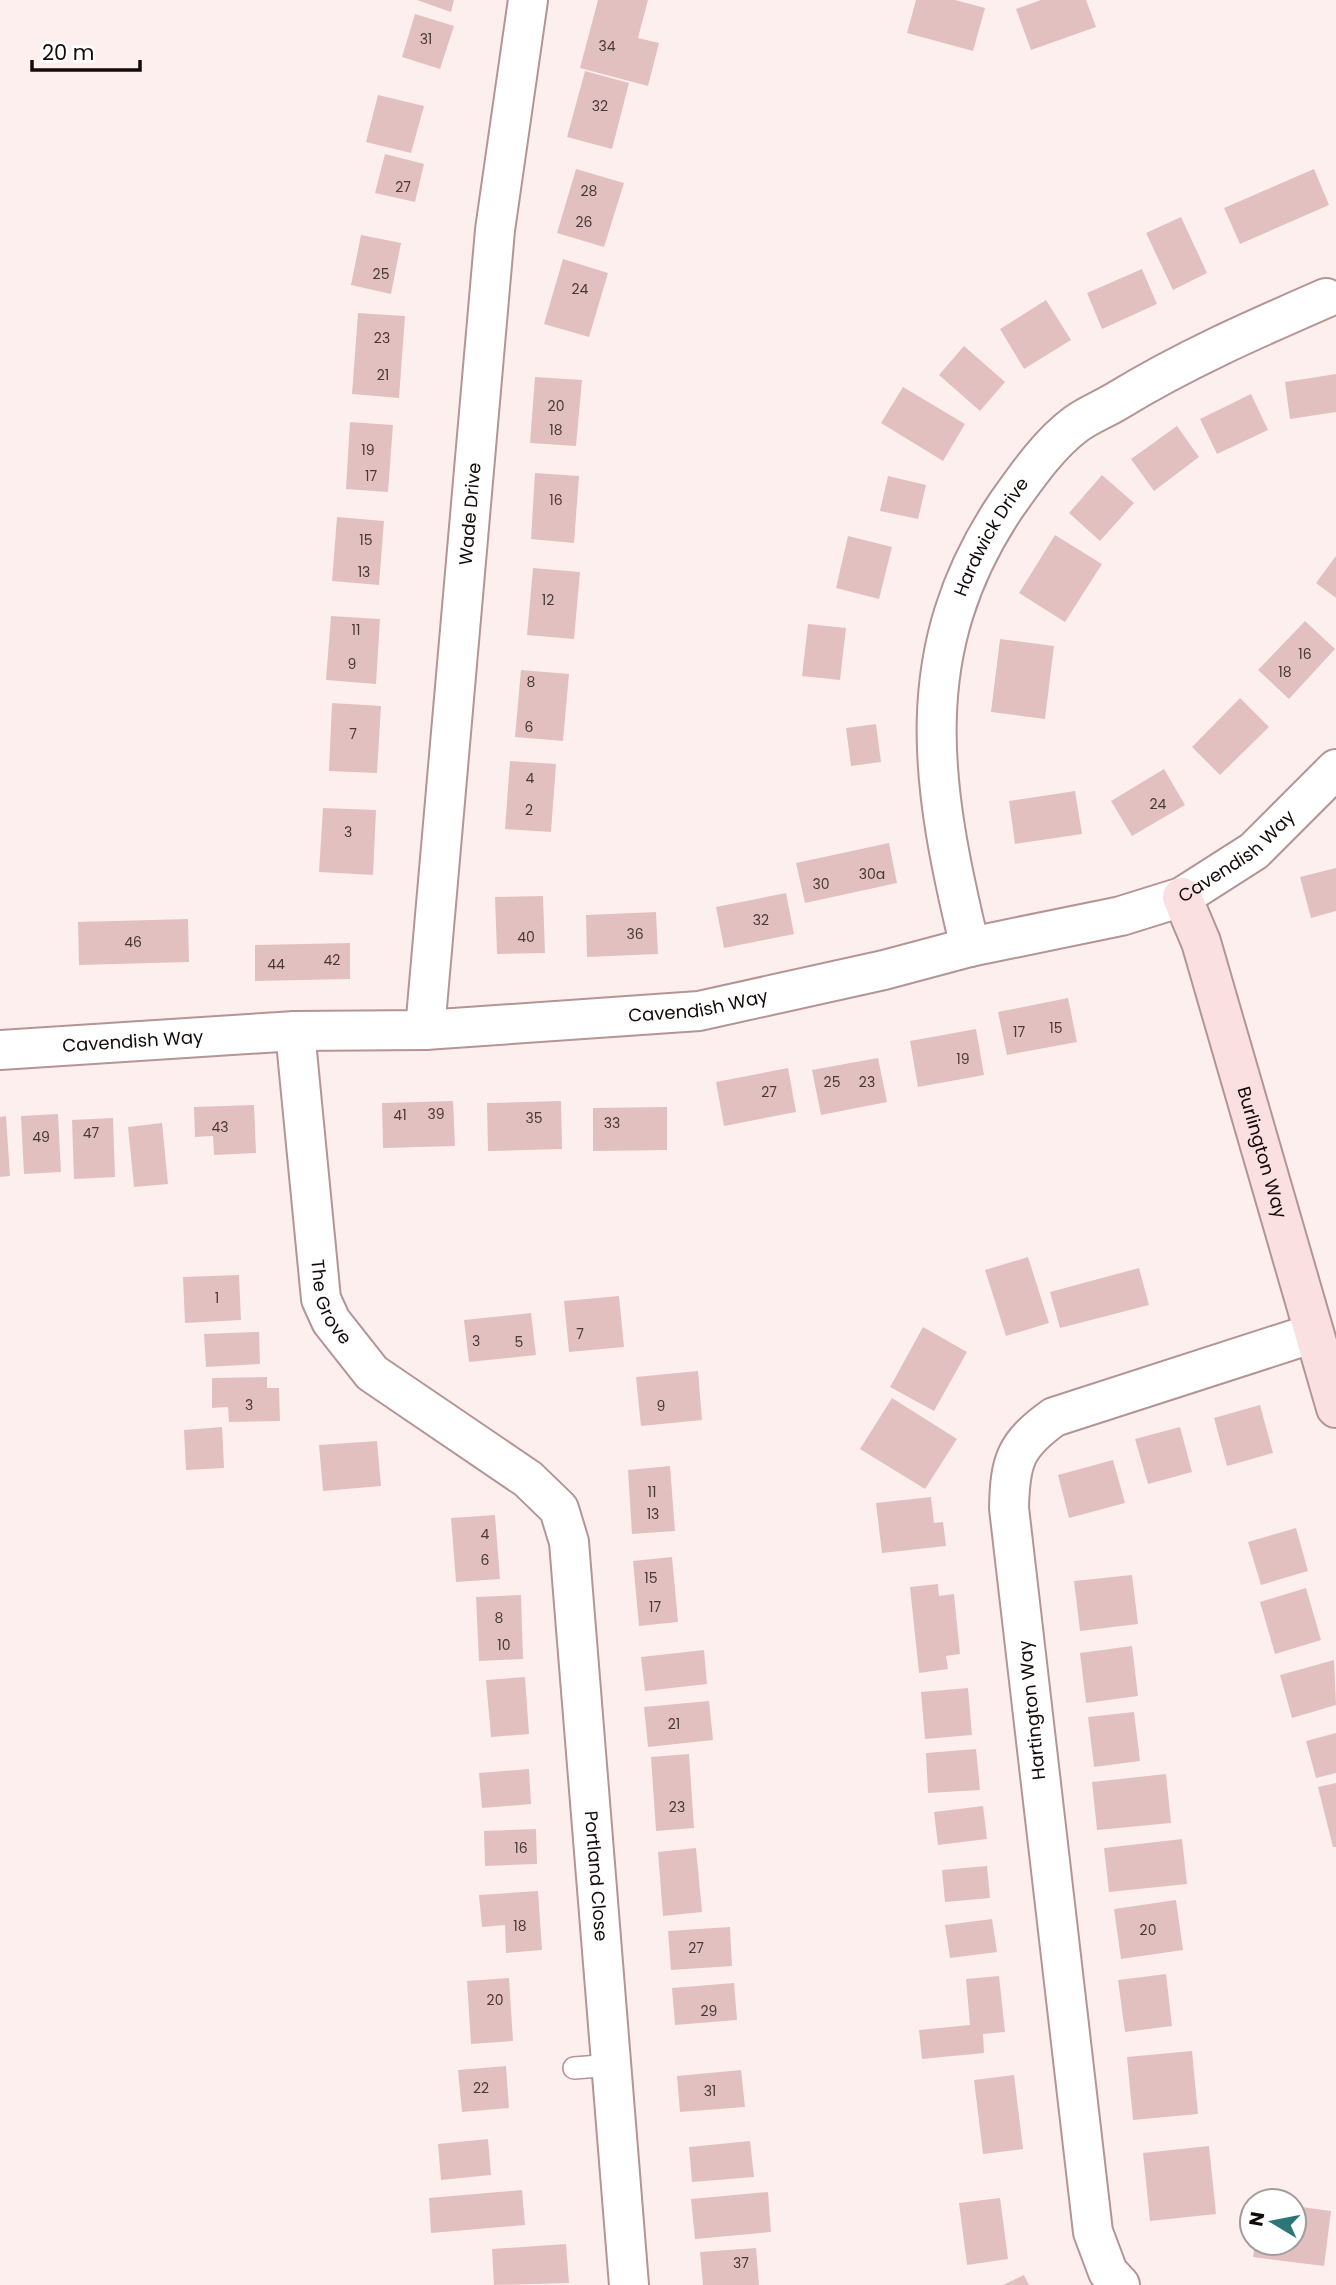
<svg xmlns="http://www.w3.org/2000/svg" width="1336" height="2285" font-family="Poppins,sans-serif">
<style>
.building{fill:#e2c0c0}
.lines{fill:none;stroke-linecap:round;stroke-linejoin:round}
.lane-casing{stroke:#b49494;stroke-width:24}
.street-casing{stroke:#b49494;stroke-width:42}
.secondary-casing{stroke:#b49494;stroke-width:42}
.lane{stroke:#fff;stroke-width:21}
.street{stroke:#fff;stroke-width:38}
.secondary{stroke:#fbe0e2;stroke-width:38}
.labels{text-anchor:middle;stroke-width:7;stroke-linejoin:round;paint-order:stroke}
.number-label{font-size:14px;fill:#483838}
.street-label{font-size:18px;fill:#150a0a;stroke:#fff}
</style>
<rect width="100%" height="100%" fill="#feefef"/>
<path class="building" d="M417,0H454L451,12Z
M598,0H648L638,38L659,43L648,86L580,68Z
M916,0H955L985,8L973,51L907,33Z
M1041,0H1086L1096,27L1031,50L1016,9Z
M415,14L454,26L440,69L402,57Z
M585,71L629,83L612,149L567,137Z
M378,95L424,106L411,153L366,142Z
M385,154L424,164L415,202L375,193Z
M576,169L624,183L604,247L557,233Z
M1314,169L1329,205L1240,244L1224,208Z
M1181,217L1207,273L1173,290L1146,233Z
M361,235L401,243L391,294L351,285Z
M563,259L608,273L589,337L544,324Z
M1142,269L1157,304L1102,329L1087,293Z
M1046,300L1071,340L1024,369L1000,329Z
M358,313L405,316L399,398L352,394Z
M964,346L1005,382L980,411L939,375Z
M1336,374V412L1290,419L1285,382Z
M535,377L582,380L576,446L530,443Z
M903,387L965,424L943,461L881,423Z
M1251,394L1268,430L1217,454L1200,419Z
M350,422L393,425L388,492L346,489Z
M1177,426L1199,457L1154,491L1131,459Z
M535,473L579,476L574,543L531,539Z
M1102,475L1134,503L1100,541L1069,513Z
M888,476L926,485L918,519L880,511Z
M337,517L384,521L379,585L332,581Z
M1055,535L1102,564L1065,622L1019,593Z
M848,536L892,547L879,599L836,588Z
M1336,556V598L1316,583Z
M533,568L580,572L574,639L527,635Z
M331,616L380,619L376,684L326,680Z
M1305,621L1335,649L1289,699L1258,670Z
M808,624L846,628L840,680L802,676Z
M1000,639L1054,646L1045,719L991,712Z
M521,670L569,674L563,741L515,737Z
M1240,698L1269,727L1220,775L1192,747Z
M332,703L381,706L377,773L329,771Z
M876,724L881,762L851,766L846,728Z
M510,761L556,764L551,832L505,829Z
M1164,769L1185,805L1132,836L1111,801Z
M1075,791L1082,834L1015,844L1009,801Z
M323,808L376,810L373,875L319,872Z
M889,843L897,883L805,903L796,863Z
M1336,868V911L1311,918L1300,877Z
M786,893L794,934L724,948L716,907Z
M543,896L545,953L497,954L495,897Z
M656,912L658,954L587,957L586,915Z
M188,919L189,962L79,965L78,922Z
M350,943V979L255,981V945Z
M1068,998L1077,1042L1007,1055L998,1012Z
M976,1029L984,1075L918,1087L910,1041Z
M878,1058L887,1102L821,1115L812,1070Z
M788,1068L796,1112L724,1126L716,1082Z
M453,1101L455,1146L383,1148L382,1103Z
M561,1101L562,1149L488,1151L487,1103Z
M254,1105L256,1153L214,1155L213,1136L195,1137L194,1107Z
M667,1107V1150L593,1151V1108Z
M58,1114L61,1172L24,1174L21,1116Z
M6,1116L10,1176L0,1177V1117Z
M113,1118L115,1177L74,1179L72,1120Z
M162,1123L168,1184L134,1187L128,1127Z
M1028,1257L1049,1323L1006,1336L985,1270Z
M1139,1268L1149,1305L1060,1328L1050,1292Z
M239,1275L241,1320L185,1323L183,1277Z
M619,1296L624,1347L569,1352L564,1301Z
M531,1313L536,1355L469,1362L464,1320Z
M923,1327L967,1352L934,1411L890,1387Z
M259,1332L260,1364L206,1367L204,1334Z
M698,1371L702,1420L641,1426L636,1377Z
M267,1377V1388H279L280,1421L229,1422L228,1407L212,1408V1378Z
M892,1398L957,1439L925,1489L860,1449Z
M1260,1405L1273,1453L1227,1466L1214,1418Z
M222,1427L224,1468L186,1470L184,1430Z
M1180,1427L1192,1472L1148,1484L1135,1439Z
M377,1441L381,1486L323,1491L319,1445Z
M1113,1460L1125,1503L1069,1518L1058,1475Z
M670,1466L675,1531L632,1534L628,1470Z
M931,1497L934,1523L943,1522L946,1546L882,1553L876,1503Z
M495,1515L500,1579L456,1582L451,1518Z
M1296,1528L1308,1571L1261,1585L1248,1542Z
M672,1557L678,1622L639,1626L633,1561Z
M1132,1575L1138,1624L1080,1631L1074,1581Z
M938,1584L939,1596L954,1594L960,1654L946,1656L948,1669L919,1673L910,1587Z
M1306,1588L1321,1640L1275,1654L1260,1602Z
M521,1595L523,1659L479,1661L476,1597Z
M1132,1646L1138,1696L1086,1703L1080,1653Z
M704,1650L707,1684L645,1691L641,1657Z
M1334,1660L1336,1705L1292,1718L1280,1675Z
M525,1677L529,1734L491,1737L486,1680Z
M968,1688L972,1735L925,1739L921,1692Z
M709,1701L713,1740L648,1747L644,1707Z
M1134,1712L1140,1761L1094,1767L1088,1717Z
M1336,1733V1773L1316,1778L1306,1741Z
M976,1749L980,1790L928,1793L926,1753Z
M689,1754L694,1828L656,1831L651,1757Z
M529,1769L531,1804L482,1808L479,1773Z
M1166,1774L1171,1823L1097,1830L1092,1782Z
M1336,1783V1847H1333L1318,1787Z
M983,1806L987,1839L938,1845L934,1812Z
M536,1829L537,1864L485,1866L484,1831Z
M1182,1839L1187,1884L1109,1892L1104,1848Z
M696,1848L702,1912L663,1916L658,1852Z
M987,1866L990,1898L945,1902L942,1870Z
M538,1891L542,1950L506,1953L505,1925L482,1927L479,1895Z
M1176,1900L1183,1950L1121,1959L1114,1909Z
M992,1919L997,1952L950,1958L945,1925Z
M730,1927L732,1966L671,1970L668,1931Z
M1166,1974L1172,2026L1125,2032L1118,1980Z
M999,1976L1005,2032L983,2034L984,2053L922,2059L919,2030L970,2025L966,1979Z
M509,1978L513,2041L471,2044L467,1981Z
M734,1983L737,2020L675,2025L672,1988Z
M1192,2051L1198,2114L1133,2120L1127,2057Z
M506,2066L509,2108L462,2112L458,2070Z
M741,2070L745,2107L680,2112L677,2076Z
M1014,2075L1023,2149L983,2154L974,2080Z
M488,2139L491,2175L441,2180L438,2144Z
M750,2141L754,2177L692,2182L689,2147Z
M1209,2146L1216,2214L1150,2221L1143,2153Z
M522,2190L525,2225L431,2233L429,2198Z
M768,2192L771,2232L695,2239L691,2199Z
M1000,2198L1008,2259L967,2265L959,2203Z
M1294,2206L1331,2211L1324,2266L1253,2257L1255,2243H1294Z
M566,2244L569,2283L494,2285L492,2249Z
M756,2248L759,2285H703L700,2252Z
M1024,2275L1029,2285H1003Z"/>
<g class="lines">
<defs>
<path id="lane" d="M574,2068L613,2065"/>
<g id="street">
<path id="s1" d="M970,947C931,785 908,651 1007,504C1027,476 1048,445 1076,424C1088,415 1104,409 1117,401C1184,360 1255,329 1326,298"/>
<path id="s2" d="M425,1030L495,230L528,0"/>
<path id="s3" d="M295,1031L321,1299L331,1321L372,1373L528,1479L559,1509L569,1542L629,2285"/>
<path id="s4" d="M0,1050L295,1031L425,1030L699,1011L884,970L970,947L1121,916L1182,897L1254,851L1336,769"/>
<path d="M1120,2285L1108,2272L1093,2232L1009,1508C1010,1461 1015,1445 1054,1417L1314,1333"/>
</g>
<g id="secondary">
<path id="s5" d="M1182,897L1201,942L1336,1408"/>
</g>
</defs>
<use href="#lane" class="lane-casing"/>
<use href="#street" class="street-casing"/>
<use href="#secondary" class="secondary-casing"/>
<use href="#lane" class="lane"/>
<use href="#street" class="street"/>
<use href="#secondary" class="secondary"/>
</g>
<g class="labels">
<g class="number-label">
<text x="426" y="44">31</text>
<text x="607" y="51">34</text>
<text x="600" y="111">32</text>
<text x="403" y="192">27</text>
<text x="589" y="196">28</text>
<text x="584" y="227">26</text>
<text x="381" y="279">25</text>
<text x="580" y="294">24</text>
<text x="382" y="343">23</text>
<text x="383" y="380">21</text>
<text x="556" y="411">20</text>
<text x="556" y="435">18</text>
<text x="368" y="455">19</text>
<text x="371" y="481">17</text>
<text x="556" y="505">16</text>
<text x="366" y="545">15</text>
<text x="364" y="577">13</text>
<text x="548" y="605">12</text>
<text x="356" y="635">11</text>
<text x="1305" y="659">16</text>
<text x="352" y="669">9</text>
<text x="1285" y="677">18</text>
<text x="531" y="687">8</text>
<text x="529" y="732">6</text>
<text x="353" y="739">7</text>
<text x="530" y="783">4</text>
<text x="1158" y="809">24</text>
<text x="529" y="815">2</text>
<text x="348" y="837">3</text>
<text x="872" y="879">30a</text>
<text x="821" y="889">30</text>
<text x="761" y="925">32</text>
<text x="635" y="939">36</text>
<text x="526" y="942">40</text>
<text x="133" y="947">46</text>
<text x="332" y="965">42</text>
<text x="276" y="969">44</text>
<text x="1056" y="1033">15</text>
<text x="1019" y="1037">17</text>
<text x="963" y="1064">19</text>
<text x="832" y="1087">25</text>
<text x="867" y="1087">23</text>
<text x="769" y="1097">27</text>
<text x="436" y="1119">39</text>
<text x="400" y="1120">41</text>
<text x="534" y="1123">35</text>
<text x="612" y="1128">33</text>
<text x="220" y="1132">43</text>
<text x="91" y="1138">47</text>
<text x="41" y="1142">49</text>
<text x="217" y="1303">1</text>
<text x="580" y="1339">7</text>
<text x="476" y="1346">3</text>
<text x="519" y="1347">5</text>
<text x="249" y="1410">3</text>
<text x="661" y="1411">9</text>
<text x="652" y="1497">11</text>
<text x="653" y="1519">13</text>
<text x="485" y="1539">4</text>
<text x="485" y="1565">6</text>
<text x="651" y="1583">15</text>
<text x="655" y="1612">17</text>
<text x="499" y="1623">8</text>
<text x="504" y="1650">10</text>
<text x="674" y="1729">21</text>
<text x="677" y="1812">23</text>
<text x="521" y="1853">16</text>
<text x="520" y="1931">18</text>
<text x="1148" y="1935">20</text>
<text x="696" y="1953">27</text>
<text x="495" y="2005">20</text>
<text x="709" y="2016">29</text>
<text x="481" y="2093">22</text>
<text x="710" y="2096">31</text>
<text x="741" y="2268">37</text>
</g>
<g class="street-label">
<text dy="6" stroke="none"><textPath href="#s2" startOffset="518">Wade Drive</textPath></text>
<text dy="6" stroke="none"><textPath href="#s1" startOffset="424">Hardwick Drive</textPath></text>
<text dy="6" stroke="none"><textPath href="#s4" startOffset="1265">Cavendish Way</textPath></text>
<text dy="6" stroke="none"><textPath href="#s4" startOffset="700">Cavendish Way</textPath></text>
<text dy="6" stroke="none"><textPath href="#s4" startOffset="133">Cavendish Way</textPath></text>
<text dy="6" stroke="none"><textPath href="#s5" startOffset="268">Burlington Way</textPath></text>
<text dy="6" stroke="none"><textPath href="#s3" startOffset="275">The Grove</textPath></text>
<text transform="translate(1032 1710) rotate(-96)" y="6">Hartington Way</text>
<text dy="6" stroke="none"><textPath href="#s3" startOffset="961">Portland Close</textPath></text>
</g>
</g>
<g transform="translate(1273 2222) rotate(280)"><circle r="33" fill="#ffffff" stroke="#a19d9d" stroke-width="2"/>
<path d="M0-5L12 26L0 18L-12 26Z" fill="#2c7677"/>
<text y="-10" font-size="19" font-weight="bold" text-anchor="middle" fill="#150a0a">N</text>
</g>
<path d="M32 60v10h108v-10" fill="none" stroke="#150a0a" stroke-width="3.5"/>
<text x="42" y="60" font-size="21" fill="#150a0a" stroke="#ffffff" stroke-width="5" paint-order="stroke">20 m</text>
</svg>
